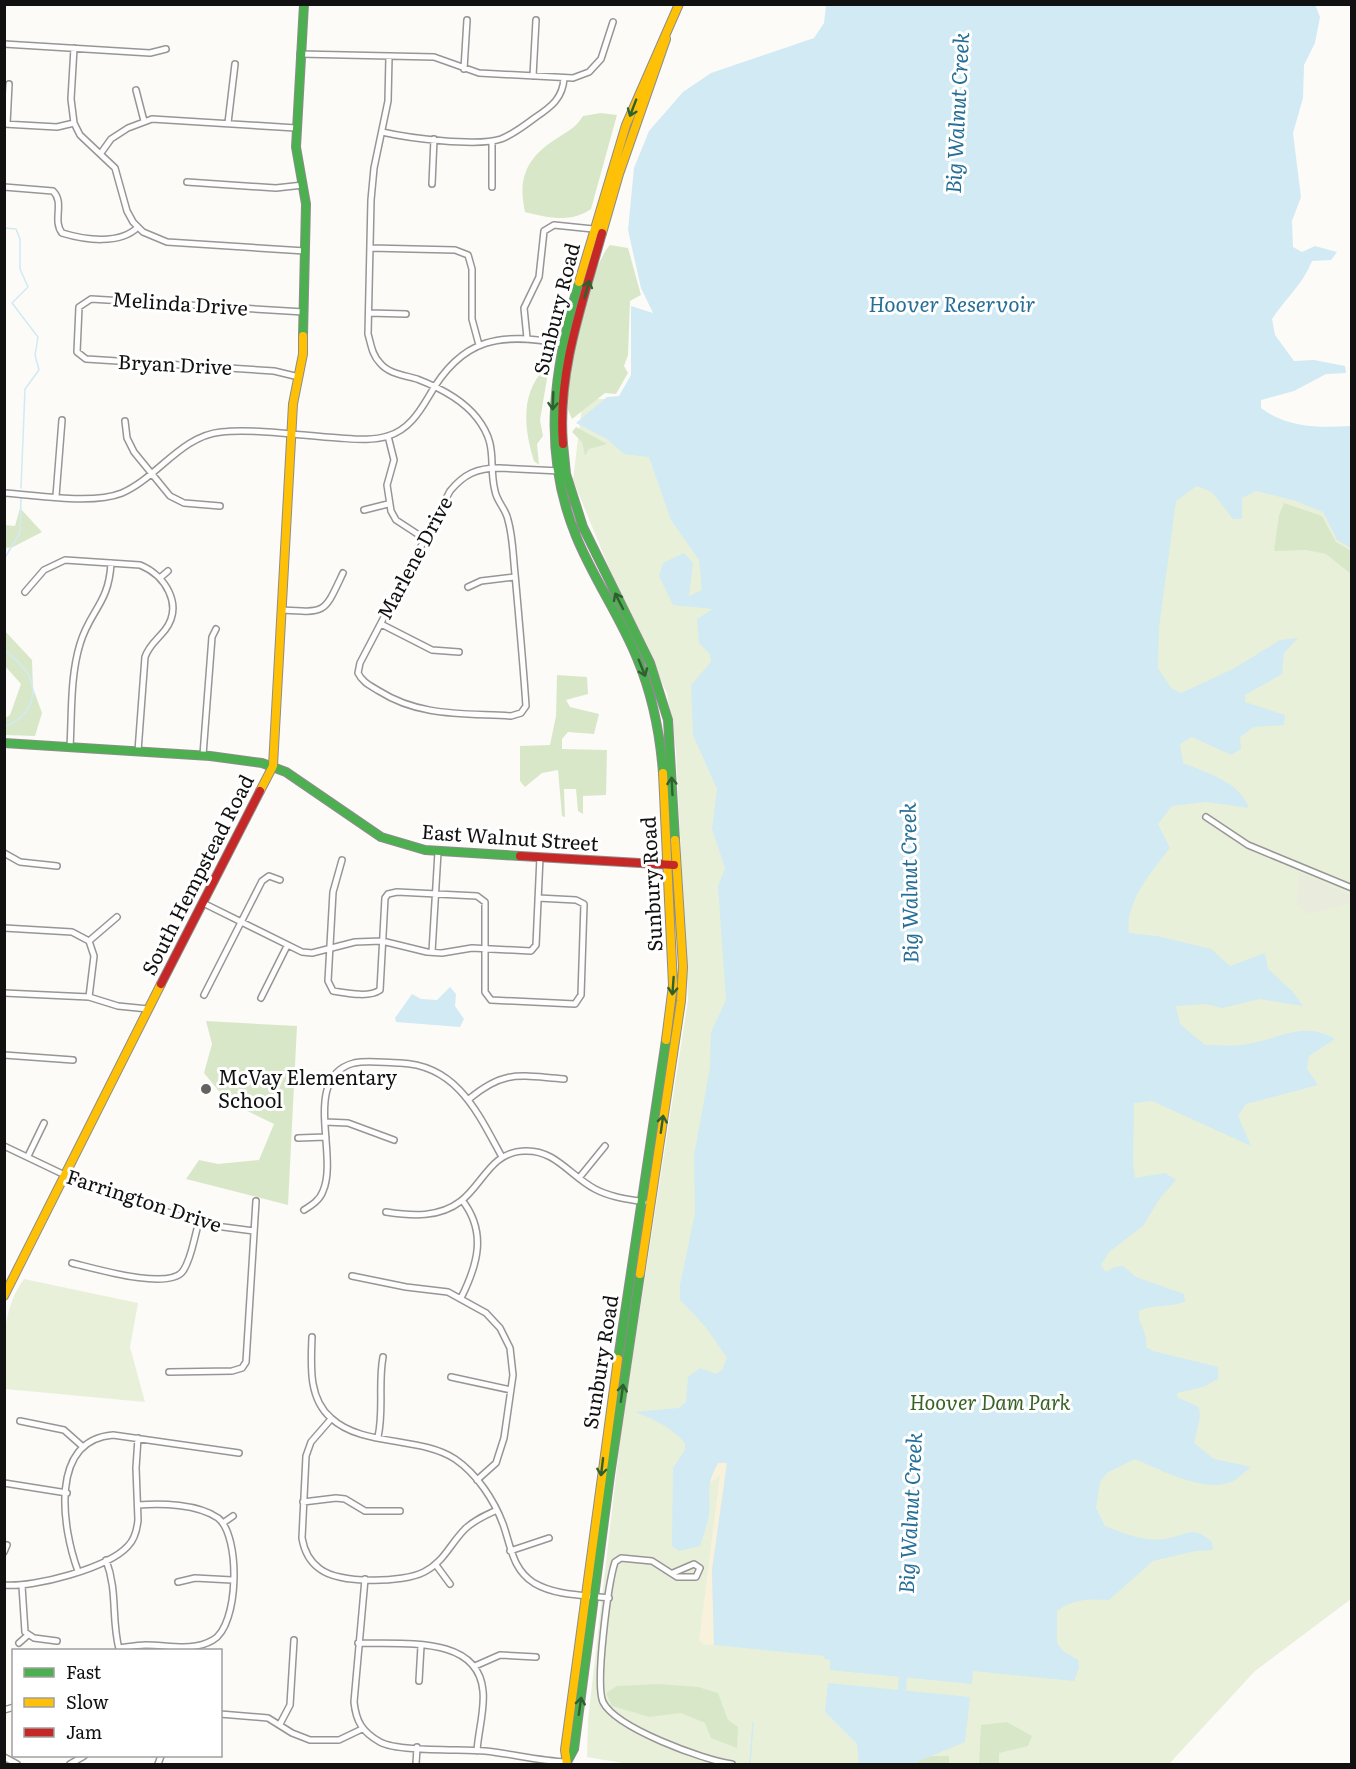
<svg xmlns="http://www.w3.org/2000/svg" width="1356" height="1769" font-family="Literata,serif">
<style>
.green{fill:#e8f0da}
.forest{fill:#d9e7c9}
.sand{fill:#f8f1dc}
.cemetery{fill:#e9ecdd}
.water{fill:#d1eaf3}
.lines{fill:none;stroke-linecap:round;stroke-linejoin:round}
.stream{stroke:#d1eaf3;stroke-width:1.5}
.river{stroke:#d1eaf3;stroke-width:8}
.street-casing{stroke:#979695;stroke-width:8}
.fast-casing{stroke:#8d8d8c;stroke-width:10}
.slow-casing{stroke:#8d8d8c;stroke-width:10}
.jam-casing{stroke:#8d8d8c;stroke-width:10}
.street{stroke:#fffefe;stroke-width:5}
.fast{stroke:#4caf50;stroke-width:8}
.slow{stroke:#ffc107;stroke-width:8}
.jam{stroke:#c62828;stroke-width:8}
.oneway{stroke:#2e6030}
.poi-dot{fill:#636362;stroke:#fff;stroke-width:2}
.labels{text-anchor:middle;stroke-width:6;stroke-linejoin:round;paint-order:stroke}
.street-label{font-size:20px;fill:#111;stroke:#fff}
.poi-label{font-size:20px;fill:#111;stroke:#fff;text-anchor:start}
.park-label{font-size:20px;font-style:italic;fill:#376326;stroke:#fff}
.water-label{font-size:21px;font-style:italic;fill:#256e98;stroke:#fff}
</style>
<rect width="100%" height="100%" fill="#fcfbf8"/>
<path class="green" d="M583,398L1246,430L1351,447V1599L1255,1671L1169,1764H629L587,1757L588,1720L621,1432L688,1000L676,750L667,693L621,597L573,480Z
M24,1279L138,1303L130,1347L145,1402L5,1389C4,1350 0,1312 24,1279Z"/>
<path class="forest" d="M601,113L617,115L591,209C571,223 549,218 525,212C517,176 528,156 559,137C570,130 576,127 583,116Z
M610,245L628,248L641,295L630,301L628,355L624,366L628,373L616,394L605,393L572,419C569,412 565,404 566,397C568,368 591,264 610,245Z
M545,368L548,373L540,420L543,436L537,444L539,465L534,461C524,429 520,394 545,368Z
M576,427L607,444L589,449L585,456L582,442L572,432Z
M1284,503L1322,516L1336,542L1351,551V574L1326,554L1306,550L1274,551L1279,515Z
M20,508L42,532L13,547L5,548V525L15,526Z
M5,631L32,660L33,688L42,713L35,736L5,735V718L10,715L21,684L5,666Z
M557,675L587,677L588,694L566,700L570,707L599,714L594,734L568,732L562,739V749L607,750L606,795L583,796V814L578,811L576,789H564L565,817L562,816L558,770L542,773L525,787L520,781V746L550,745L556,716Z
M206,1021L297,1026L288,1205L186,1179L199,1160L218,1164L259,1160L274,1124L227,1101L204,1073L212,1044Z
M659,1684L698,1687L718,1693L728,1720L738,1727L737,1748L711,1738L705,1723L681,1713L649,1717L612,1706L606,1693L617,1686Z
M1007,1722L1032,1736L1028,1746L999,1753V1764H979L981,1725Z
M928,1756H949V1764H913Z"/>
<path class="sand" d="M718,1463H727L712,1570L714,1645L703,1644L699,1640L720,1475L708,1485Z"/>
<path class="cemetery" d="M1299,872L1351,896V903L1309,914L1296,905Z"/>
<path class="water" d="M826,5L1315,4L1320,17L1315,43L1304,65L1303,98L1293,133L1301,197L1292,221L1293,247L1302,252L1315,246L1337,252L1331,260L1312,261C1303,284 1285,299 1272,319L1275,335L1294,361L1314,360L1345,366L1346,373L1326,374L1294,391L1261,400V408C1287,428 1320,428 1351,426V548L1337,540L1323,512L1296,501L1256,491L1242,498V519H1233L1212,492L1197,486L1176,501L1159,628L1158,668L1171,688L1181,693L1233,669L1280,640L1298,638L1284,653L1282,674L1245,695V702L1285,715L1284,725L1254,727L1240,737L1241,749L1231,755L1192,737L1180,744L1183,763C1207,773 1239,781 1249,808L1206,802L1172,806L1158,824L1170,848C1152,871 1124,903 1129,933L1157,936L1211,949L1230,966L1265,953L1268,969L1293,992L1303,1006L1260,999L1222,1008L1206,1004L1176,1006L1180,1024L1205,1045C1218,1045 1234,1047 1248,1044C1281,1039 1302,1020 1335,1039L1309,1056L1307,1069L1318,1085L1246,1104L1238,1116L1251,1146L1152,1101L1134,1103L1133,1163L1135,1178L1165,1173L1176,1180L1160,1198L1143,1226L1109,1252L1101,1265L1106,1272L1114,1267L1123,1266L1136,1277L1184,1294L1185,1301C1178,1307 1153,1304 1139,1311C1137,1326 1148,1329 1146,1347L1153,1351L1218,1367V1379L1203,1387L1177,1393V1397L1199,1407L1200,1417L1194,1443L1214,1459L1251,1467C1245,1471 1239,1478 1233,1481C1207,1495 1159,1469 1135,1459L1107,1473L1100,1482L1096,1508L1105,1526C1123,1533 1144,1542 1164,1539C1186,1536 1192,1524 1212,1542L1213,1550L1195,1551L1153,1561L1109,1600C1089,1599 1074,1598 1057,1611V1643L1063,1651L1078,1660L1079,1668L1074,1681L973,1671L972,1684L830,1670V1660L824,1659V1656L714,1645L712,1570L727,1463H718C705,1485 711,1492 709,1514C708,1524 703,1536 700,1546L679,1551L672,1546L673,1468L685,1450V1443C671,1427 654,1419 635,1412L679,1408L686,1402L688,1377L700,1368L716,1374L722,1370L727,1358L705,1326L680,1300V1285L695,1213L694,1156L710,1067L711,1032L726,1000L718,886L725,868L712,829L717,789L693,735L691,685L711,662L710,654L699,643L697,619L713,609L673,605L659,576L663,563L684,553L693,563L689,596L702,590L699,560L671,520L649,457L624,454L607,439L576,423L607,397L619,396L631,375V306L653,313L641,288L628,230L634,168L649,131L683,92L711,73L814,38L824,23Z
M450,987L456,994L455,1006L464,1019L460,1027L396,1022L395,1018L412,994L421,999L437,1000Z
M828,1683L970,1697L965,1742L912,1764H859L857,1744L825,1712Z"/>
<g class="lines">
<path class="stream" d="M4,228L16,229L20,239V269L28,287L12,303L38,337L35,355L39,370L25,389L21,488
M4,559L20,533L21,499
M4,649C11,656 23,665 28,674C40,698 28,718 4,727
M750,1763L753,1723"/>
<path class="river" d="M901,1699L904,1667"/>
<defs>
<path id="street" d="M4,44L150,53L166,49
M74,48L71,99L74,123L80,135L115,168L127,211L133,222L143,232L167,242L305,251
M300,54L434,57L479,73L573,78L589,72L601,59L613,22
M389,57L388,101L374,168L371,200L368,334C371,344 372,355 380,363C389,374 404,375 417,379C438,387 463,400 477,418C499,446 488,463 495,491C497,502 506,509 508,520C513,537 513,556 515,574C519,618 523,662 526,706L521,713L511,716C464,713 420,717 379,691C371,686 362,682 358,673L360,663L450,491C464,474 477,468 499,468L560,471
M464,69L467,20
M533,76L536,20
M136,90L144,121
M228,123L235,64
M4,124L57,127L74,123
M7,124L9,84
M382,132C408,138 477,147 501,139C514,134 525,125 536,117C551,107 563,98 564,78
M492,141V187
M101,153L111,139L128,128L152,119L296,128
M187,182L276,188L303,185
M432,184L434,139
M4,187L53,191C65,203 52,220 62,233C85,240 120,245 138,227
M370,248L455,250L468,255L472,269V319L479,345
M369,313L406,314
M527,338L524,308L539,277L544,231L554,225L593,229
M299,377L274,371L86,359L77,352L79,307L91,299L304,312
M125,421L127,438L134,452L170,496L184,503L220,506
M388,436L394,460L387,485L391,511L396,520L425,539
M4,493C37,495 92,505 122,493C157,478 181,436 221,432C253,428 304,436 339,438C355,439 372,441 388,436C408,430 419,413 429,396C462,337 501,332 563,344
M56,496L62,420
M364,510L388,504
M161,577L168,571
M468,587L481,581L515,577
M25,592L44,570L65,560L140,565C165,575 184,605 165,630C157,640 149,645 145,657L138,751
M282,610C327,613 324,613 343,573
M381,624L432,650L459,652
M70,747C72,713 70,677 80,644C90,610 109,604 111,563
M203,755L212,637L216,629
M1206,817L1248,845L1352,888
M4,853L20,862L57,866
M342,860L333,892L328,981L333,991C346,993 369,998 380,990L385,898L388,894L397,892L477,896L485,902V992L491,1000L575,1004L581,995L584,904L576,900L538,898
M203,903L302,952L312,953L355,942L382,941L427,952L442,953L472,948L531,951L536,945L540,857
M4,928L72,932L89,941L94,956L89,997
M89,941L117,917
M432,952L438,852
M4,993L89,997L118,1006L148,1009
M204,995L262,881L269,876L280,880
M261,998L287,946
M4,1055L73,1060
M469,1099C505,1069 520,1076 564,1079
M325,1122L348,1123L394,1140
M298,1138L326,1137
M4,1146L92,1188L208,1225L254,1231
M28,1156L44,1123
M579,1178L605,1146
M304,1210C312,1205 320,1200 323,1191C339,1155 301,1077 354,1063C368,1060 385,1063 400,1063C457,1065 478,1113 502,1157
M386,1212C412,1216 439,1218 461,1201C483,1184 491,1152 524,1151C555,1149 570,1176 595,1189C610,1197 627,1199 644,1202
M72,1263C93,1268 169,1291 183,1271C192,1258 194,1237 199,1222
M352,1276L406,1287L448,1292L486,1313L500,1328L510,1348L513,1375L504,1438L496,1463L477,1480
M461,1298C478,1264 487,1232 462,1200
M312,1337C311,1365 308,1398 331,1418C362,1447 420,1436 455,1459C477,1474 494,1500 503,1524C511,1546 512,1569 534,1583C556,1596 585,1595 609,1598
M169,1372L232,1371L242,1368L246,1362L256,1201
M451,1377L511,1390
M331,1419L311,1442L306,1456L302,1538C304,1550 310,1562 320,1569C340,1584 403,1583 424,1572C444,1562 450,1544 465,1529C474,1520 486,1515 497,1510
M20,1421L64,1430L82,1446
M378,1437C384,1410 378,1384 383,1357
M4,1483L67,1493
M303,1502L336,1498L345,1499L365,1511H400
M223,1523L233,1516
M510,1551L549,1538
M4,1552L7,1545
M106,1560C118,1592 111,1617 119,1649
M436,1565L450,1584
M78,1571C62,1528 49,1440 113,1435L239,1453
M673,1573L694,1564L700,1568L696,1577H677L652,1561L621,1558L615,1562C608,1584 595,1684 603,1702C616,1728 703,1760 732,1764
M365,1579L354,1702C356,1721 362,1732 380,1742C398,1752 461,1749 485,1751C513,1754 539,1761 567,1762
M178,1582L195,1578L232,1580
M4,1585C34,1588 108,1568 128,1546C135,1539 137,1530 138,1520L136,1468L138,1438
M22,1586L25,1632L34,1638L57,1641
M19,1643L28,1635
M358,1643C400,1645 478,1634 483,1691C485,1710 478,1732 477,1751
M119,1648C127,1647 137,1645 146,1645C168,1645 193,1652 213,1640C239,1626 241,1536 218,1518C198,1504 161,1503 138,1505
M475,1666L500,1655L536,1657
M419,1681L421,1646
M4,1710L14,1707
M220,1714L268,1718L292,1733L310,1740H339L362,1729
M280,1724L290,1705L294,1640
M4,1757L17,1764
M70,1764L84,1756
M158,1764L161,1756
M416,1764L417,1747"/>
<path id="fast" d="M579,282C554,367 541,451 576,536C593,578 620,616 637,658C653,696 660,733 663,773
M303,336L306,204L296,147L304,4
M563,444L566,474L583,527L650,663L668,720L675,840
M4,743L210,756L262,763L286,772L381,837L425,850L520,856
M618,1359L666,1040
M567,1762L574,1749L610,1475L640,1274"/>
<path id="slow" d="M602,233L619,174L666,39
M579,282L626,125L679,4
M663,773L673,985L666,1040
M260,791L273,766L293,404L303,354V336
M640,1274L681,1001L683,967L675,840
M4,1296L161,984
M567,1764L565,1750L618,1359"/>
<path id="jam" d="M563,444C557,371 583,302 602,233
M520,856L674,865
M161,984L260,791"/>
</defs>
<use href="#street" class="street-casing"/>
<use href="#fast" class="fast-casing"/>
<use href="#slow" class="slow-casing"/>
<use href="#jam" class="jam-casing"/>
<use href="#street" class="street"/>
<use href="#fast" class="fast"/>
<use href="#slow" class="slow"/>
<use href="#jam" class="jam"/>
</g>
<defs><path id="oneway-shaft" d="M-6 0H5M1.5-3L5.5 0L1.5 3" fill="none" stroke-width="1.6" stroke-linecap="round" stroke-linejoin="round" transform="scale(1.5)"/></defs>
<g class="oneway">
<use href="#oneway-shaft" transform="translate(633 108) rotate(111)"/>
<use href="#oneway-shaft" transform="translate(587 289) rotate(-74)"/>
<use href="#oneway-shaft" transform="translate(553 401) rotate(92)"/>
<use href="#oneway-shaft" transform="translate(619 601) rotate(-117)"/>
<use href="#oneway-shaft" transform="translate(642 668) rotate(68)"/>
<use href="#oneway-shaft" transform="translate(672 786) rotate(-93)"/>
<use href="#oneway-shaft" transform="translate(673 986) rotate(94)"/>
<use href="#oneway-shaft" transform="translate(662 1124) rotate(-82)"/>
<use href="#oneway-shaft" transform="translate(622 1393) rotate(-82)"/>
<use href="#oneway-shaft" transform="translate(602 1467) rotate(97)"/>
<use href="#oneway-shaft" transform="translate(580 1706) rotate(-82)"/>
</g>
<circle class="poi-dot" cx="206" cy="1089" r="6"/>
<g class="labels">
<g class="street-label">
<text transform="translate(180 304) rotate(4)" y="7">Melinda Drive</text>
<text transform="translate(557 309) rotate(-76)" y="7">Sunbury Road</text>
<text transform="translate(175 365) rotate(3)" y="7">Bryan Drive</text>
<text transform="translate(415 558) rotate(-62)" y="7">Marlene Drive</text>
<text transform="translate(510 838) rotate(4)" y="7">East Walnut Street</text>
<text transform="translate(198 875) rotate(-63)" y="7">South Hempstead Road</text>
<text transform="translate(652 884) rotate(-93)" y="7">Sunbury Road</text>
<text transform="translate(144 1201) rotate(18)" y="7">Farrington Drive</text>
<text transform="translate(601 1362) rotate(-81)" y="7">Sunbury Road</text>
</g>
<g class="poi-label">
<text x="218" y="1085">McVay Elementary<tspan x="218" dy="23">School</tspan></text>
</g>
<g class="park-label">
<text x="990" y="1410">Hoover Dam Park</text>
</g>
<g class="water-label">
<text transform="translate(958 113) rotate(-87)" y="7">Big Walnut Creek</text>
<text x="952" y="312">Hoover Reservoir</text>
<text transform="translate(910 883) rotate(-91)" y="7">Big Walnut Creek</text>
<text transform="translate(911 1513) rotate(-87)" y="7">Big Walnut Creek</text>
</g>
</g>
<rect width="1356" height="1769" fill="none" stroke="#111111" stroke-width="12"/>
<rect x="12" y="1649" width="210" height="108" fill="#ffffff" stroke="#a0a0a0" stroke-width="1.5"/>
<rect x="24" y="1668" width="30" height="9" fill="#4caf50" stroke="#a0a0a0" stroke-width="1.5"/>
<text x="66" y="1679" font-size="18" fill="#111111">Fast</text>
<rect x="24" y="1698" width="30" height="9" fill="#ffc107" stroke="#a0a0a0" stroke-width="1.5"/>
<text x="66" y="1709" font-size="18" fill="#111111">Slow</text>
<rect x="24" y="1728" width="30" height="9" fill="#c62828" stroke="#a0a0a0" stroke-width="1.5"/>
<text x="66" y="1739" font-size="18" fill="#111111">Jam</text>
</svg>
